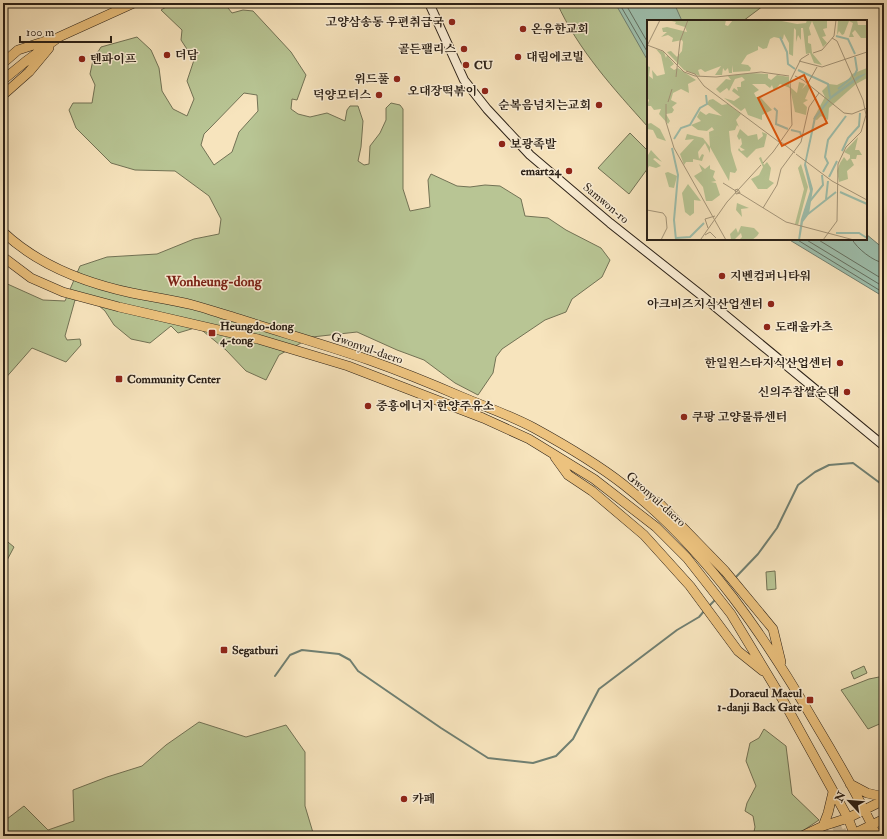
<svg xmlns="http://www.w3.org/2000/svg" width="887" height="839" font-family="'IM FELL Double Pica','Noto Serif KR',serif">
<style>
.green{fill:#b8c594;stroke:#727255;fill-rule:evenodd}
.water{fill:#9ebfad;stroke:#707f71}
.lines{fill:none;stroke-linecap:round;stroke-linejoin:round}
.shore{stroke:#647062;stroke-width:1}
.stream{stroke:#707f71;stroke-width:2}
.primary-tunnel{stroke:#cebd9c;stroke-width:9;stroke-dasharray:9 4.5;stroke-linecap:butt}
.secondary-casing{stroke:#2b2016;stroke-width:10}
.primary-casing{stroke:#2b2016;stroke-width:10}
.secondary{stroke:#faedd4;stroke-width:8}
.primary{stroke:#ecc27e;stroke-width:9}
.poi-dot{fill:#8f2418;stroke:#faedd4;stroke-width:1.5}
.labels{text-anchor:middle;stroke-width:3;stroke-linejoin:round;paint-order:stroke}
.poi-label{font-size:12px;font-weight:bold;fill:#2b2016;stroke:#faedd4;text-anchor:start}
.street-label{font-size:12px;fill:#2b2016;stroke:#faedd4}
.quarter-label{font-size:14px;font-weight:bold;fill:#7a1f14;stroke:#faedd4}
.inset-river{fill:none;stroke:#9ebfad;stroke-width:2}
.inset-road{fill:none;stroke:#a5967a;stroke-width:1}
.view{fill:#df560c;fill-opacity:0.15;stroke:#df560c;stroke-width:2}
.inset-edge{fill:none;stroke:#2b2016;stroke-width:2}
</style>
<rect width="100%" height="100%" fill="#f7e4bd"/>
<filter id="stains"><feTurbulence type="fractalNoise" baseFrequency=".005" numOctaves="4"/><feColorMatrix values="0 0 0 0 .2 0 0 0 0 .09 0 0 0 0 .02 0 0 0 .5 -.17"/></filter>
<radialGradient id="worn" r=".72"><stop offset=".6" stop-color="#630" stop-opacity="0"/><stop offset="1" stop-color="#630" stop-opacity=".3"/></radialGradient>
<path class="green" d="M173,3H224L232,13L243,10L253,11L291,52L306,75L297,100L292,99L291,109L298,114L310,117L327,113L345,121L347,110L350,106H358L363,121L361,147L358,161L364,165L369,164L370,146L380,133L386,120V108L391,103L400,105L403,109V189L410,211L430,207L428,180L431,174L457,186L470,187L485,185L500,186L521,199L525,216L548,218L566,230L601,248L610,260L602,277L572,299L566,312L545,320L502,349L496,357L493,373L478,395L455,383L424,360L397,350L357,332L312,337L279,355L266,380L246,371L226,350L198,327L178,333L171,326L150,343L131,339L114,325L105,311L90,298L75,300L65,336L67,340L80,339L81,345L66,362L32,348L3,381V282L43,300L65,301L80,266L107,257L157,254L194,239L219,234L221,219L209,196L175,171L135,170L111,163L76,128L69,110L73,103H92L95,85L90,74L93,60L101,47L137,37L151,50L159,68L162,91L173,109L187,116L194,99L187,81L194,60L181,40L182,30L161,10ZM244,93L257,95L258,111L239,132L232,152L214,165L201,145L204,134L210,128Z
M557,3H767L743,21H648V127C614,89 578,50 557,3Z
M630,133L648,151V168L629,194L598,168Z
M3,538L14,547L5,564L3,562Z
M775,571L776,589L767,590L766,572Z
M864,666L867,673L854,679L851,672Z
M884,676V722L868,729L841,690L869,679Z
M199,722L246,737L286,725L305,752V806L314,836H3V822L24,806L48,830L74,821L73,790L107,777L142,766L166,745Z
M764,729L786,746L792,794L819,820L795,836H753L755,827L753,816L745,811L747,803L756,786L746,761L750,743L759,738Z"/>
<path class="water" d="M615,3H674L682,21H648V61Z
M866,234L884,249V297L788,239H866Z"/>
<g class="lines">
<path class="shore" d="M619,3L648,53
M625,3L648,43
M796,239L884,293
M805,239L884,287
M817,239L884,280
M852,239C856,248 874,262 884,263"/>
<path class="stream" d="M735,578L758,554L777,528L798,485L815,472L829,465L853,463L884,486
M708,607L716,599
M275,676L290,655L302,650L339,654L350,660L358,671L441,728L488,758L533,763L556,756L573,739L599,689L677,630L699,617L705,610"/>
<path class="primary-tunnel" d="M821,836L854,819
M839,836L856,828"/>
<defs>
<path id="secondary" d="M429,3L464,80L487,109L530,155L610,223L701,295L884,446"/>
<path id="primary" d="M3,63L18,50L52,39
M3,80L25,62L59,37L134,3
M3,95L29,72L49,48
M3,232C39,266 85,283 132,293C152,297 173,300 193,305C205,308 218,313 230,316C276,331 323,344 369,360C400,371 432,384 462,397C486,407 512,416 534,428C565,445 596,463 624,485C707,550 766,638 818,728C839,763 860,799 877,836
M3,257L31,278L63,292L119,307L258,339L348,366L483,418L529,439L594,479L656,527L687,558L731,614L784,702L848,818L855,836
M555,457L568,475L592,491L644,535L690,586L738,651L763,671
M639,495L659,503L725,571L773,629L781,662
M850,784L867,793L884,797
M823,826L828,813L833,792
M802,836L823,826L848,818L884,800
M849,836L884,819"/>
</defs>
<use href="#secondary" class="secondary-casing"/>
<use href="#primary" class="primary-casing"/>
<use href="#secondary" class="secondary"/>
<use href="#primary" class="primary"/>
</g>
<g class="poi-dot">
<circle cx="452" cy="22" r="4"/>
<circle cx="523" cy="29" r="4"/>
<circle cx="464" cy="49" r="4"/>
<circle cx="167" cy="55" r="4"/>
<circle cx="518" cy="57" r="4"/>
<circle cx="82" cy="59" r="4"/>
<circle cx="466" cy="65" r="4"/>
<circle cx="397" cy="79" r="4"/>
<circle cx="485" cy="91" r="4"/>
<circle cx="379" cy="95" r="4"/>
<circle cx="599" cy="105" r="4"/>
<circle cx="502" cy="144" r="4"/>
<circle cx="569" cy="171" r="4"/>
<circle cx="722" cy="276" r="4"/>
<circle cx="771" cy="304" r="4"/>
<circle cx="767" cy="327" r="4"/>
<rect x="208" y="329" width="8" height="8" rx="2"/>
<circle cx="840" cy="363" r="4"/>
<rect x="115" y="375" width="8" height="8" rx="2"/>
<circle cx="847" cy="392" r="4"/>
<circle cx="368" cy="406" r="4"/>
<circle cx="684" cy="417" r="4"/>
<rect x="220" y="646" width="8" height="8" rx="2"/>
<rect x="806" y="696" width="8" height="8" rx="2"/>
<circle cx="404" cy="799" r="4"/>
</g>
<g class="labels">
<g class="poi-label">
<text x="444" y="26" text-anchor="end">고양삼송동 우편취급국</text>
<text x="531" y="33">온유한교회</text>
<text x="456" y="53" text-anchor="end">골든팰리스</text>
<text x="175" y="59">더담</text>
<text x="526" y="61">대림에코빌</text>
<text x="90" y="63">텐파이프</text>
<text x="474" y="69">CU</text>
<text x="389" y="83" text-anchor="end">위드풀</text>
<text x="477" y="95" text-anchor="end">오대장떡볶이</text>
<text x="371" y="99" text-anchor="end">덕양모터스</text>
<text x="591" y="109" text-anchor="end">순복음넘치는교회</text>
<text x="510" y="148">보광족발</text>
<text x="561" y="175" text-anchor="end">emart24</text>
<text x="730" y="280">지벤컴퍼니타워</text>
<text x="763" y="308" text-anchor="end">아크비즈지식산업센터</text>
<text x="220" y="330">Heungdo-dong<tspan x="220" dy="14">4-tong</tspan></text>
<text x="775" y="331">도래울카츠</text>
<text x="832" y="367" text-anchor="end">한일윈스타지식산업센터</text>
<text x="127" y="383">Community Center</text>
<text x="839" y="396" text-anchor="end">신의주찹쌀순대</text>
<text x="376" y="410">중흥에너지 한양주유소</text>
<text x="692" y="421">쿠팡 고양물류센터</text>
<text x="232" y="654">Segatburi</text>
<text x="802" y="697" text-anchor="end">Doraeul Maeul<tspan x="802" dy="14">1-danji Back Gate</tspan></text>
<text x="412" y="803">카페</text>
</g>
<g class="street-label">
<text transform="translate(606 203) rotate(40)" y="4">Samwon-ro</text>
<text transform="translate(367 348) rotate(19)" y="4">Gwonyul-daero</text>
<text transform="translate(656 499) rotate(42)" y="4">Gwonyul-daero</text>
</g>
<g class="quarter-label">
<text x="214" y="286">Wonheung-dong</text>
</g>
</g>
<g transform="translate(647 20)">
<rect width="220" height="220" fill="#f7e4bd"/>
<path d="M20,0H79L78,5L81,6L86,0H130L150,4L159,3L160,0H180V8L176,9L179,16L175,17L180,23L176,27L165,1L162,8L164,15L161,16V23L164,24L165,33L175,45L167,43L163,33L159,34L156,8H154V20L151,15L149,22V10L147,8L146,36L142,34V23L137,14L136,19L127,17L123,19L120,28L116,29L111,26V30L100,35L94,44L101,45L104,48L103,51L86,52L85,45V53H82L81,48L78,51L76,48L75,55H68L74,46L58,52L54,49L51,50L53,56L37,50L20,32L24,31L30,37L35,31L36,22L35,20L25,22L26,18L21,15L14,17L20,12H16L15,8L20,7L40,12L38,7L28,4L29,2ZM191,0H210L211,5H220V18H214L208,10L205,13L207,17H202L206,3L202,1L197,14L195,15L192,11L190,15ZM9,29L17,32L19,38L20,35L27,44L23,47L27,50L31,48L49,60L41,64L42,73L34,69L26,73L24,80L30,83L25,87L27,90L25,93L19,94L23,101L21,104L12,94L14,89L7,90L4,86H0L2,80L0,78V46L3,47L2,56L6,59L5,50L10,56L18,54L14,35ZM220,48V58L209,64L182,88L181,100L174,96L170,100L166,99L178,77L175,71L182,64L190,65L202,59L205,54ZM104,53L121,54V58L124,60L130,55L142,57V66L150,73L152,62L158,64L155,69L160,64L163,67L158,79L161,80L156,83L160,87L159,95L148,92L143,68L133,64L127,71L125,65L123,68L118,64H105L112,70L107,73L109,77L114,78L125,90L115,95V100L101,95L98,88L94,91L77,78L87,81L93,77L85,71L87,68L91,71L90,67H94V62L98,60L95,57L88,59L82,71L80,68L73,73L69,69L79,59L84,60L81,56ZM66,79L75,85L81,84L94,94L89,100L92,107L90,105L88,110L82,111L84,131L90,150L88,153L83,152L82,161L63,127V133L58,123L51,132L52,139L55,134L57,135L55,141L46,139V142H39L37,145L33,134L47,119L38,120L40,114L56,118L63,127L62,112L67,110L65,107L60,111L51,110L44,105L54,101L50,97L53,91L59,95L62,93L75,96L60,84L62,80ZM4,103L13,109L19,121L10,118L6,110L0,109V104ZM93,109L101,116L110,114L111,120L116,116L115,112L120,114L117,127L109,129L100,138L91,130L92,128L94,131L98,130L93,127L95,124L94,118L92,120L90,116ZM211,117L208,130H212L215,135H210L209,139H204L207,145L200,151L201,159L192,162L190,151L193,143L197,137L200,141L203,138V135L197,132ZM4,130L15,142L8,138L6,139L14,146L9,148L2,146L0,150L1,135ZM114,137L117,145L120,142L124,148L122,160L127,163L120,169H111L104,159L112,155L116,147L112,138ZM52,144L58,149L63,145V149L68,151L66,157L69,161L64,162L69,163L73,175L65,181H59L56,167L47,156L55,151ZM154,144L161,167L151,205L148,204L157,169L151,148ZM21,152L30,156L27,168L22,167L18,153ZM41,164L54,181L47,180V193L43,196L38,192L35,173ZM90,183L102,188L94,189L95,197L89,190ZM94,206L107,208L112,213L110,216L105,220H92L95,217L94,213L87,220L84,219L83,214L89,208L91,213Z" fill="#b8c594"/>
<path d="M220,53L184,79L169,98L159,144L166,169L162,194L156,202L153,220H151L154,199L163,171L157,145L167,97L184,76L211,56Z" fill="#9ebfad"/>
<path class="inset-river" d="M189,16L201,19L208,34M133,17L140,32L141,44L148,49M151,50L181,64L183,77M207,56L210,50L208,37M191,69L204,58M127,88L130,91L129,104L141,109M144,110L153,112L154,115M27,119L34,108L43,105L53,88L60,84L59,75M25,128L31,155L27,200L29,220M195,131L201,118L212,106L213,93M176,152L181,143L178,137L181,120L199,96M182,157L190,141M193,172L220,184M179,179L181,161M163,181L176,165L175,155M161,194L189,172M189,213H212L220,218M29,218L43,217L57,203"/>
<path class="inset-road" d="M0,25L16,31L37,52L48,56L69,57L114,52L142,56M0,26L13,0M166,33L175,30L187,16L189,0M152,41L175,47L220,32M39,51L48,54L57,66L132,122M148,56L156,60L197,93L205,94L220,88M29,57L33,21L41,0M161,63L170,47M21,82L25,69M19,84V102L27,128L79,220M134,122L148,133M126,132L145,105L143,61L154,39L162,34M149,134L185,161L220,180M116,143L126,132M76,163L139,202L207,220M91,169L93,173L89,174L88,170ZM116,188L130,165L134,149L154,122L162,87L172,73M0,190L16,193L19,197L20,208L14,220M61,208L58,199L68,196M58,215L63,212L69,218M54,219L80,182L114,145M176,220L190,201L191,144L199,127L214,112L219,95L216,80L190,21L185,18"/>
<path class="view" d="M157,55L180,103L135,126L111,78Z"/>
<rect width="220" height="220" class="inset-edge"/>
</g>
<rect width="887" height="839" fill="none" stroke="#f7e4bd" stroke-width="16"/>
<rect x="4" y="4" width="879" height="831" fill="none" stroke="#2b2016" stroke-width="2"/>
<rect x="8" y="8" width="871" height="823" fill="none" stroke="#2b2016"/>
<g transform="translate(849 801) rotate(296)" stroke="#faedd4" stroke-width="3" paint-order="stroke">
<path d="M0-3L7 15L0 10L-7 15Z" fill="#2b2016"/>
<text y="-6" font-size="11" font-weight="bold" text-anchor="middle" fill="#2b2016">N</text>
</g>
<path d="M20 36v6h91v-6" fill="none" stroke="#2b2016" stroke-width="2"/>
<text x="26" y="36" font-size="12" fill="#2b2016" stroke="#faedd4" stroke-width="3" paint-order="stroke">100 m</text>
<rect width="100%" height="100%" filter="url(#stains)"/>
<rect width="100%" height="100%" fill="url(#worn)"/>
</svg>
